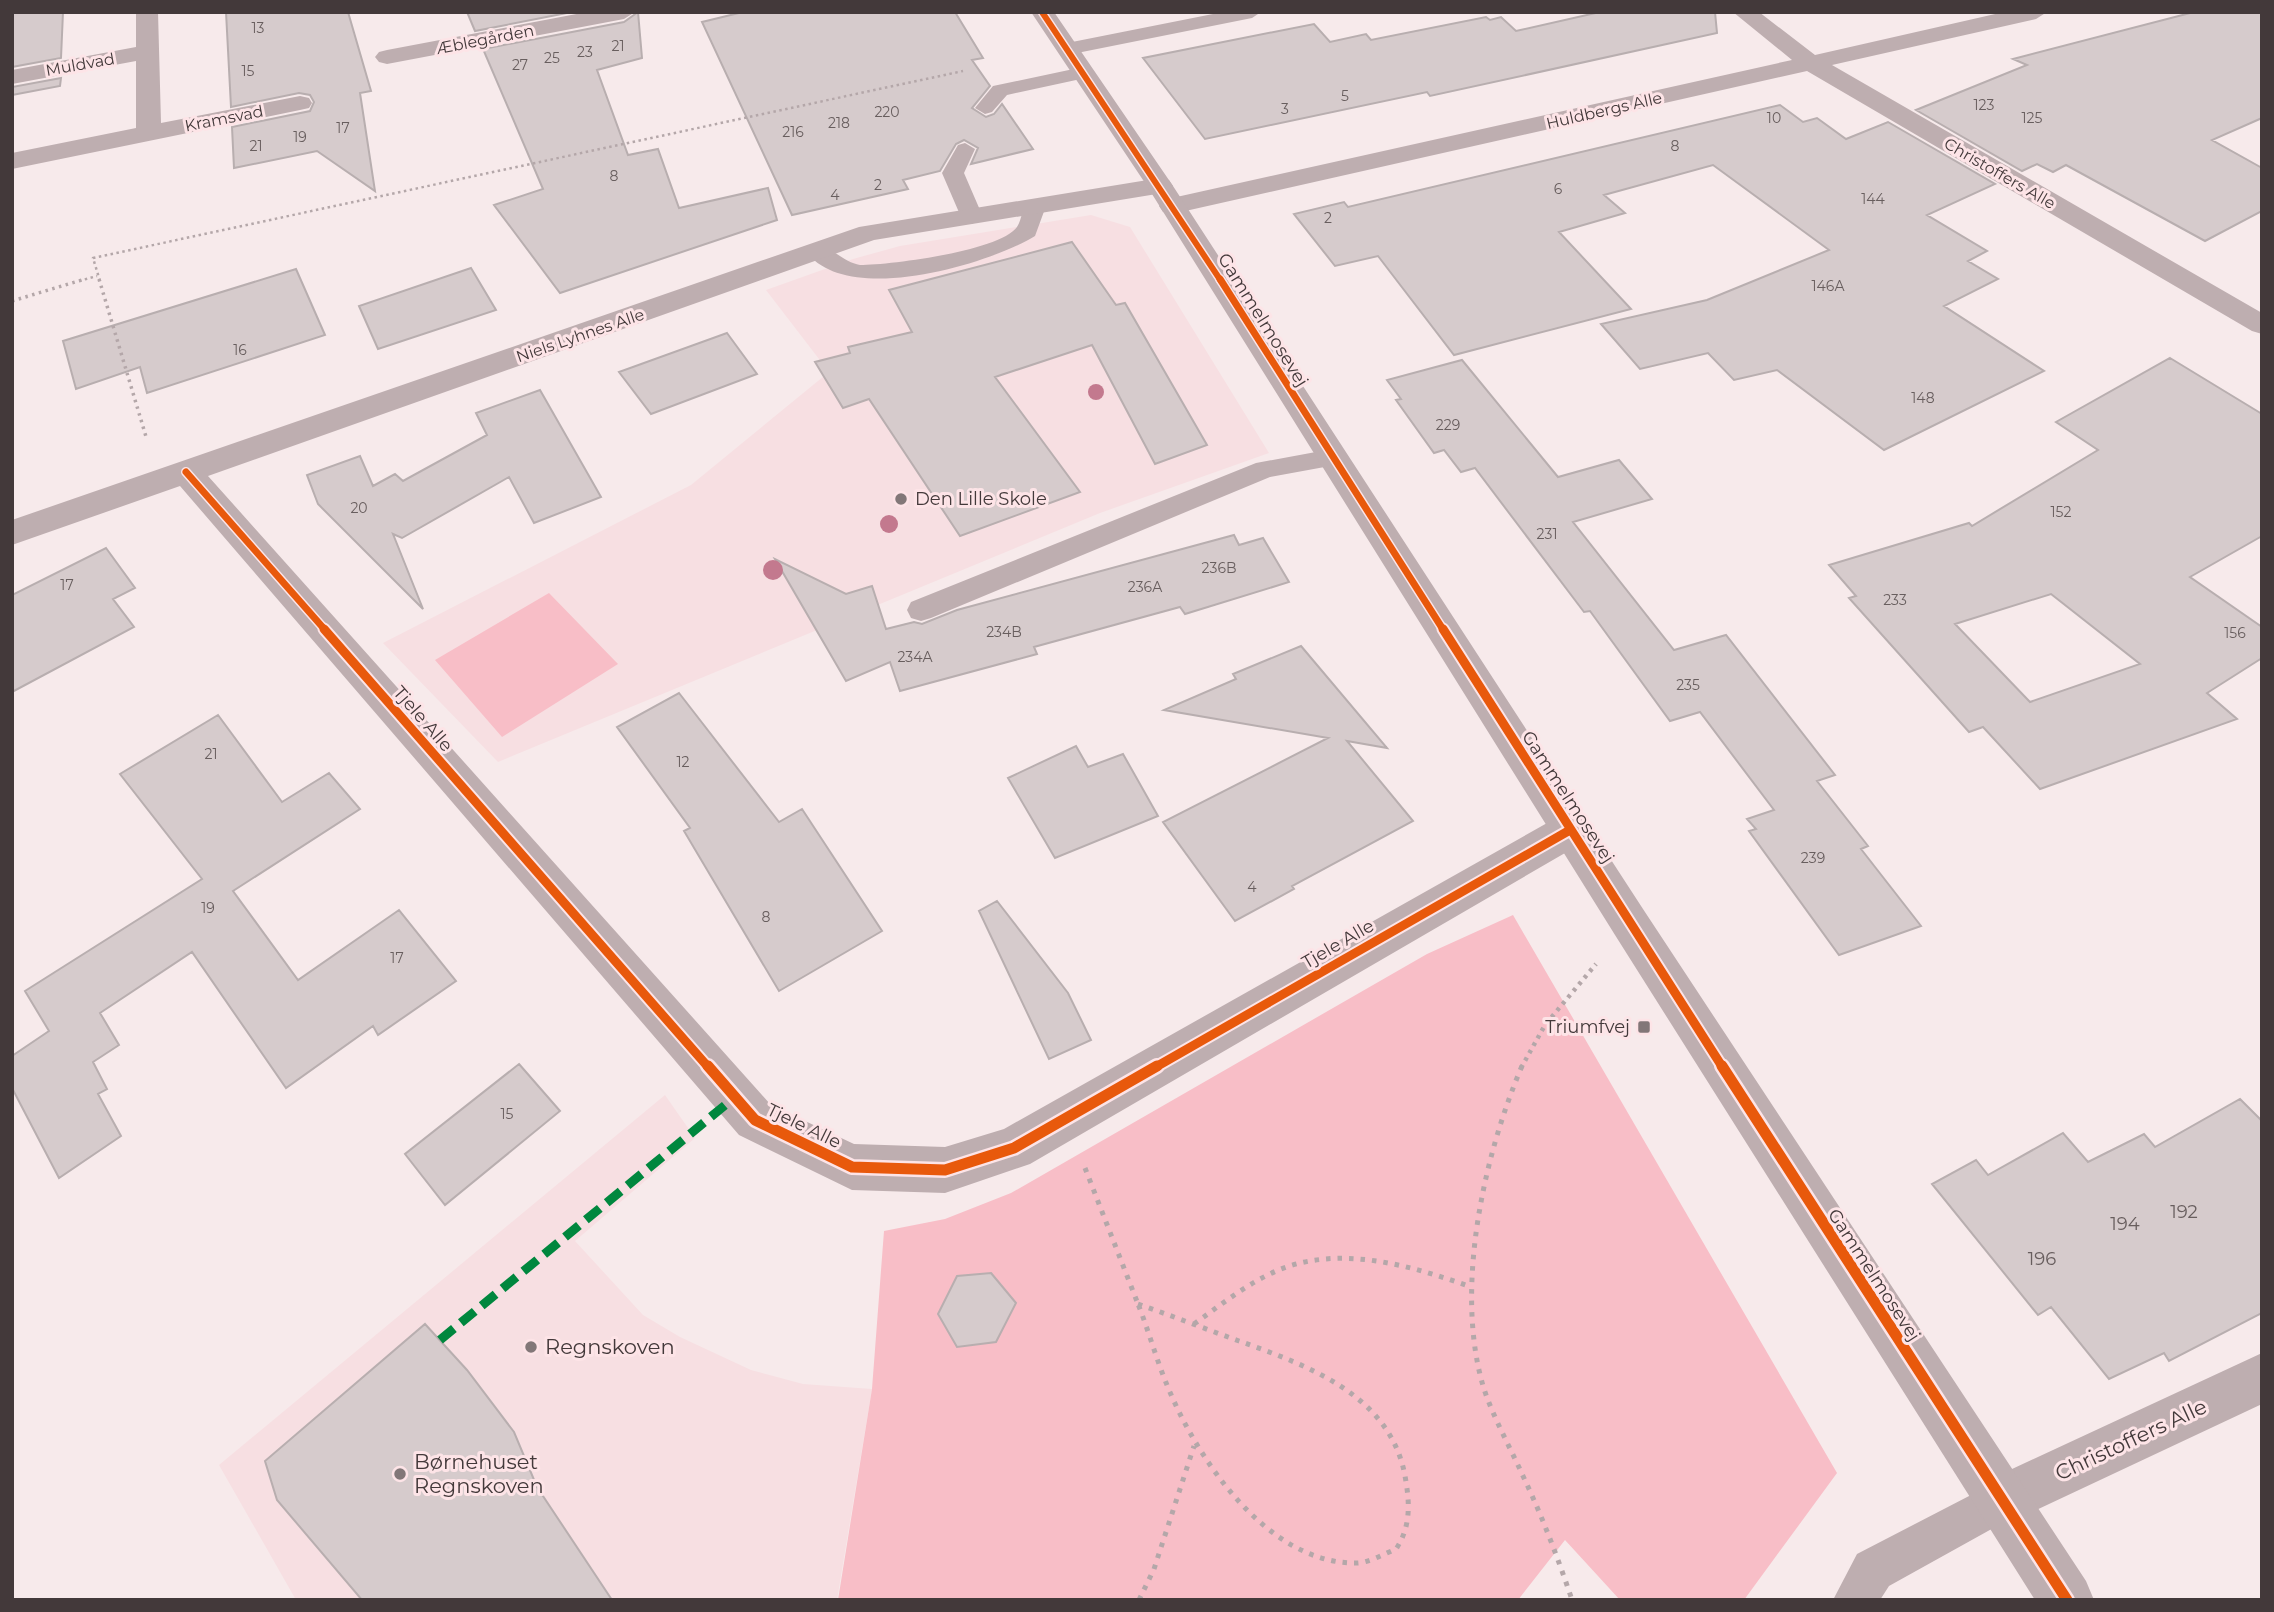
<svg xmlns="http://www.w3.org/2000/svg" width="2274" height="1612" font-family="Montserrat,sans-serif">
<style>
.built{fill:#f7dfe2}
.green{fill:#f8bec7}
.building{fill:#d6cbcc;stroke:#b8aeaf;stroke-width:2;fill-rule:evenodd}
.lines{fill:none;stroke-linecap:round;stroke-linejoin:round}
.path-far3{stroke:#b4a7a9;stroke-width:2.5;stroke-dasharray:2.5 3.5;stroke-linecap:butt}
.path-far2{stroke:#b4a7a9;stroke-width:3.5;stroke-dasharray:2.5 4.5;stroke-linecap:butt}
.path-far1{stroke:#b4a7a9;stroke-width:4.5;stroke-dasharray:3.5 5;stroke-linecap:butt}
.path{stroke:#b4a7a9;stroke-width:5;stroke-dasharray:4.5 7;stroke-linecap:butt}
.service{fill:#beaeb0;fill-rule:evenodd}
.minor{fill:#beaeb0;fill-rule:evenodd}
.tertiary{fill:#beaeb0;fill-rule:evenodd}
.quiet{stroke:#00873e;stroke-width:9;stroke-dasharray:18 9;stroke-linecap:butt}
.cycleway-far3-casing{stroke:#fde4e7;stroke-width:9}
.cycleway-far2-casing{stroke:#fde4e7;stroke-width:10}
.cycleway-far1-casing{stroke:#fde4e7;stroke-width:13}
.cycleway-casing{stroke:#fde4e7;stroke-width:16}
.cycleway-far3{stroke:#e8590c;stroke-width:6}
.cycleway-far2{stroke:#e8590c;stroke-width:7}
.cycleway-far1{stroke:#e8590c;stroke-width:9}
.cycleway{stroke:#e8590c;stroke-width:11}
.tree{fill:#c3798e}
.poi-dot{fill:#827778;stroke:#fde4e7;stroke-width:2.5}
.labels{text-anchor:middle;stroke-width:6;stroke-linejoin:round;paint-order:stroke}
.number-label{font-size:14px;fill:#685e5e}
.far-street-label{font-size:16px;fill:#43393a;stroke:#fde4e7}
.street-label{font-size:18px;fill:#43393a;stroke:#fde4e7}
.poi-label{font-size:18px;fill:#43393a;stroke:#fde4e7;text-anchor:start}
.near-number-label{font-size:18px;fill:#685e5e}
.near-poi-label{font-size:21px;fill:#43393a;stroke:#fde4e7;text-anchor:start}
.near-street-label{font-size:21px;fill:#43393a;stroke:#fde4e7}
</style>
<rect width="100%" height="100%" fill="#f7eaeb"/>
<path class="built" d="M1091,215L1130,227L1269,453L1100,513L498,762L383,643L691,485L829,372L766,290L853,259L900,246Z
M665,1095L695,1138L575,1241L643,1315L680,1337L751,1370L803,1384L872,1389L837,1600H296L219,1465Z"/>
<path class="green" d="M549,593L618,664L502,737L435,660Z
M1513,915L1837,1473L1744,1600H1620L1565,1540L1518,1600H838L872,1389L884,1231L945,1219L1011,1193L1427,954Z"/>
<path class="building" d="M12,12H63L61,58L12,67Z
M226,12H348L371,91L360,93L375,191L317,151L234,168L232,127L310,111L314,102L310,95L299,93L231,107Z
M467,12H572L475,31Z
M638,12L642,58L597,70L628,155L658,149L679,208L768,188L777,220L560,293L494,205L543,189L483,49L624,22Z
M743,12H955L983,58L972,60L990,86L972,108L986,117L994,114L1002,104L1033,149L971,164L978,148L964,140L956,144L940,171L903,180L908,189L792,215L702,22Z
M1600,12H1715L1717,33L1430,96L1427,92L1205,139L1143,58L1314,24L1330,42L1366,34L1371,40L1486,17L1490,20L1501,17L1516,31Z
M2194,12H2262V118L2212,140L2262,168V211L2205,241L2066,165L2053,172L2037,164L2022,171L1916,110L2027,65L2013,59Z
M61,78L60,86L12,95V87Z
M1780,105L1803,122L1817,118L1846,139L1888,122L1995,184L1927,215L1987,251L1968,261L1998,279L1944,306L2044,371L1884,450L1777,370L1734,380L1708,353L1640,369L1601,324L1707,300L1829,250L1713,165L1604,195L1625,213L1559,232L1631,309L1454,355L1378,256L1335,266L1294,214L1344,202L1348,207Z
M1072,242L1116,305L1125,303L1207,445L1155,464L1092,345L995,377L1080,492L960,536L869,399L843,408L815,362L850,353L848,347L912,332L889,290Z
M471,268L496,310L378,349L359,306Z
M296,269L325,335L147,393L140,367L76,389L63,341Z
M727,333L757,374L651,414L619,372Z
M2170,358L2262,414V536L2190,577L2262,627V658L2207,693L2237,719L2040,789L1983,727L1969,732L1849,598L1856,596L1829,565L1969,523L1972,526L2098,450L2056,422ZM2051,594L2140,664L2030,702L1955,624Z
M1462,360L1558,477L1619,460L1652,499L1573,522L1674,650L1726,635L1835,775L1817,781L1868,846L1861,849L1921,926L1839,955L1749,831L1756,829L1747,819L1774,810L1700,712L1670,721L1590,611L1584,612L1475,468L1461,472L1444,450L1434,453L1396,400L1401,399L1387,380Z
M540,390L601,497L534,523L509,477L402,538L393,534L423,609L318,504L307,475L360,456L373,486L395,474L403,481L487,435L476,413Z
M1234,535L1239,545L1263,538L1289,582L1185,614L1180,607L1034,647L1037,654L900,691L890,662L846,681L775,559L846,594L872,586L886,629L914,622L922,624L957,610Z
M106,548L135,588L113,599L134,627L12,692V595Z
M1301,646L1387,748L1347,741L1413,821L1292,886L1294,889L1235,921L1163,822L1328,738L1164,710L1236,679L1233,674Z
M679,693L779,822L802,809L882,931L779,991L684,831L690,828L617,727Z
M218,715L282,802L329,773L360,809L233,891L298,980L399,910L456,981L378,1035L373,1026L286,1088L192,952L100,1013L119,1045L93,1062L107,1089L98,1094L121,1136L59,1178L12,1088V1056L49,1031L25,991L202,879L120,774Z
M1076,746L1088,767L1123,754L1158,816L1055,858L1008,778Z
M997,901L1068,993L1091,1040L1049,1059L979,911Z
M519,1064L560,1111L445,1205L405,1154Z
M2240,1099L2262,1121V1313L2169,1361L2164,1353L2109,1379L2051,1307L2038,1315L1932,1184L1976,1160L1988,1175L2063,1133L2088,1162L2144,1134L2155,1147Z
M991,1273L1016,1303L996,1342L957,1347L938,1314L957,1276Z
M425,1324L467,1370L514,1432L537,1487L612,1600H362L277,1500L265,1461Z"/>
<g class="lines">
<path class="path-far3" d="M79,281L97,276
M100,281L93,258L963,71"/>
<path class="path-far2" d="M99,279L147,440
M12,301L85,279"/>
<path class="path-far1" d="M1521,1068L1545,1025L1596,964"/>
<path class="path" d="M1522,1066C1483,1157 1454,1292 1484,1389C1494,1419 1510,1447 1523,1476C1542,1516 1558,1558 1572,1600
M1085,1168L1138,1304
M1138,1304C1172,1316 1206,1329 1239,1341C1309,1366 1394,1396 1406,1482C1410,1506 1410,1528 1396,1549C1384,1554 1368,1563 1356,1563C1266,1564 1194,1455 1165,1380C1155,1355 1148,1329 1138,1304Z
M1194,1324C1222,1304 1249,1282 1281,1269C1343,1245 1412,1266 1471,1287
M1139,1600L1154,1569L1194,1446"/>
<path class="service" d="M1223,12H1261L1252,18L1067,55L1057,49L1067,43Z
M1083,67L1093,73L1090,77L1007,95L992,112L985,114L975,108L993,86Z
M965,143L975,149L964,173L983,217L972,224L961,217L942,173L958,145Z
M1035,199L1046,206L1035,236C987,265 845,307 806,251L809,246C828,241 841,262 860,265C890,265 1000,251 1017,227C1022,219 1022,209 1027,201Z
M1332,449L1341,452L1345,458L1341,464L1270,477L931,618L921,621L911,618L907,610L911,602L1256,463Z
M2000,1480L2015,1486L2021,1501L2015,1516L1889,1586L1880,1600H1833L1857,1554Z"/>
<path class="minor" d="M136,12H158L161,123L300,96L309,98L312,103L309,108L300,110L12,169V153L136,128V61L12,84V70L136,47Z
M587,12H635L624,19L387,64L379,62L375,57L379,52L387,50Z
M1733,12H1759L1815,55L2004,12H2047L2036,19L1832,65L2262,313V334L2252,331L1807,71L1172,214L1163,212L1159,206L1163,200L1172,198L1792,60Z
M1160,178L1169,180L1173,186L1169,192L874,240L208,476L771,1105L854,1144L945,1147L1004,1129L1556,818L1570,813L1584,818L1589,830L1584,842L1030,1164L945,1193L852,1190L739,1135L180,486L12,545V520L859,227Z
M2262,1353V1404L2000,1527L1982,1519L1974,1501L1982,1483Z"/>
<path class="tertiary" d="M1031,12H1054L1173,186L1643,909L2086,1581L2094,1600H2035L1615,935L1147,186Z"/>
<path class="quiet" d="M440,1340L735,1097"/>
<defs>
<path id="cycleway-far3" d="M1042,12L1221,281"/>
<path id="cycleway-far2" d="M1220,279L1444,631
M186,472L326,631"/>
<path id="cycleway-far1" d="M324,629L709,1068
M1443,629L1723,1068
M1154,1068L1570,830"/>
<path id="cycleway" d="M708,1066L755,1120L852,1167L945,1170L1014,1148L1157,1066
M1722,1066L2067,1600"/>
</defs>
<use href="#cycleway-far3" class="cycleway-far3-casing"/>
<use href="#cycleway-far2" class="cycleway-far2-casing"/>
<use href="#cycleway-far1" class="cycleway-far1-casing"/>
<use href="#cycleway" class="cycleway-casing"/>
<use href="#cycleway-far3" class="cycleway-far3"/>
<use href="#cycleway-far2" class="cycleway-far2"/>
<use href="#cycleway-far1" class="cycleway-far1"/>
<use href="#cycleway" class="cycleway"/>
</g>
<g class="tree">
<circle cx="1096" cy="392" r="8"/>
<circle cx="889" cy="524" r="9"/>
<circle cx="773" cy="570" r="10"/>
</g>
<g class="poi-dot">
<circle cx="901" cy="499" r="7"/>
<rect x="1637" y="1020" width="14" height="14" rx="3.5"/>
<circle cx="531" cy="1347" r="7"/>
<circle cx="400" cy="1474" r="7"/>
</g>
<g class="labels">
<g class="number-label">
<text x="258" y="33">13</text>
<text x="618" y="51">21</text>
<text x="585" y="57">23</text>
<text x="552" y="63">25</text>
<text x="520" y="70">27</text>
<text x="248" y="76">15</text>
<text x="1345" y="101">5</text>
<text x="1984" y="110">123</text>
<text x="1285" y="114">3</text>
<text x="887" y="117">220</text>
<text x="1774" y="123">10</text>
<text x="2032" y="123">125</text>
<text x="839" y="128">218</text>
<text x="343" y="133">17</text>
<text x="793" y="137">216</text>
<text x="300" y="142">19</text>
<text x="256" y="151">21</text>
<text x="1675" y="151">8</text>
<text x="614" y="181">8</text>
<text x="878" y="190">2</text>
<text x="1558" y="194">6</text>
<text x="835" y="200">4</text>
<text x="1873" y="204">144</text>
<text x="1328" y="223">2</text>
<text x="1828" y="291">146A</text>
<text x="240" y="355">16</text>
<text x="1923" y="403">148</text>
<text x="1448" y="430">229</text>
<text x="359" y="513">20</text>
<text x="2061" y="517">152</text>
<text x="1547" y="539">231</text>
<text x="1219" y="573">236B</text>
<text x="67" y="590">17</text>
<text x="1145" y="592">236A</text>
<text x="1895" y="605">233</text>
<text x="1004" y="637">234B</text>
<text x="2235" y="638">156</text>
<text x="915" y="662">234A</text>
<text x="1688" y="690">235</text>
<text x="211" y="759">21</text>
<text x="683" y="767">12</text>
<text x="1813" y="863">239</text>
<text x="1252" y="892">4</text>
<text x="208" y="913">19</text>
<text x="766" y="922">8</text>
<text x="397" y="963">17</text>
<text x="507" y="1119">15</text>
</g>
<g class="far-street-label">
<text transform="translate(485 39) rotate(-11)" y="6">Æblegården</text>
<text transform="translate(80 64) rotate(-10)" y="6">Muldvad</text>
<text transform="translate(1604 110) rotate(-13)" y="6">Huldbergs Alle</text>
<text transform="translate(224 118) rotate(-11)" y="6">Kramsvad</text>
<text transform="translate(2000 173) rotate(30)" y="6">Christoffers Alle</text>
<text transform="translate(580 335) rotate(-19)" y="6">Niels Lyhnes Alle</text>
</g>
<g class="street-label">
<text transform="translate(1263 320) rotate(58)" y="6">Gammelmosevej</text>
<text transform="translate(423 719) rotate(49)" y="6">Tjele Alle</text>
<text transform="translate(1568 797) rotate(57)" y="6">Gammelmosevej</text>
<text transform="translate(1338 944) rotate(-30)" y="6">Tjele Alle</text>
<text transform="translate(804 1126) rotate(26)" y="6">Tjele Alle</text>
<text transform="translate(1874 1275) rotate(57)" y="6">Gammelmosevej</text>
</g>
<g class="poi-label">
<text x="915" y="505">Den Lille Skole</text>
<text x="1630" y="1033" text-anchor="end">Triumfvej</text>
</g>
<g class="near-number-label">
<text x="2184" y="1218">192</text>
<text x="2125" y="1230">194</text>
<text x="2042" y="1265">196</text>
</g>
<g class="near-poi-label">
<text x="545" y="1354">Regnskoven</text>
<text x="414" y="1469">Børnehuset<tspan x="414" dy="24">Regnskoven</tspan></text>
</g>
<g class="near-street-label">
<text transform="translate(2131 1440) rotate(-25)" y="7">Christoffers Alle</text>
</g>
</g>
<rect width="2274" height="1612" fill="none" stroke="#43393a" stroke-width="28"/>
</svg>
